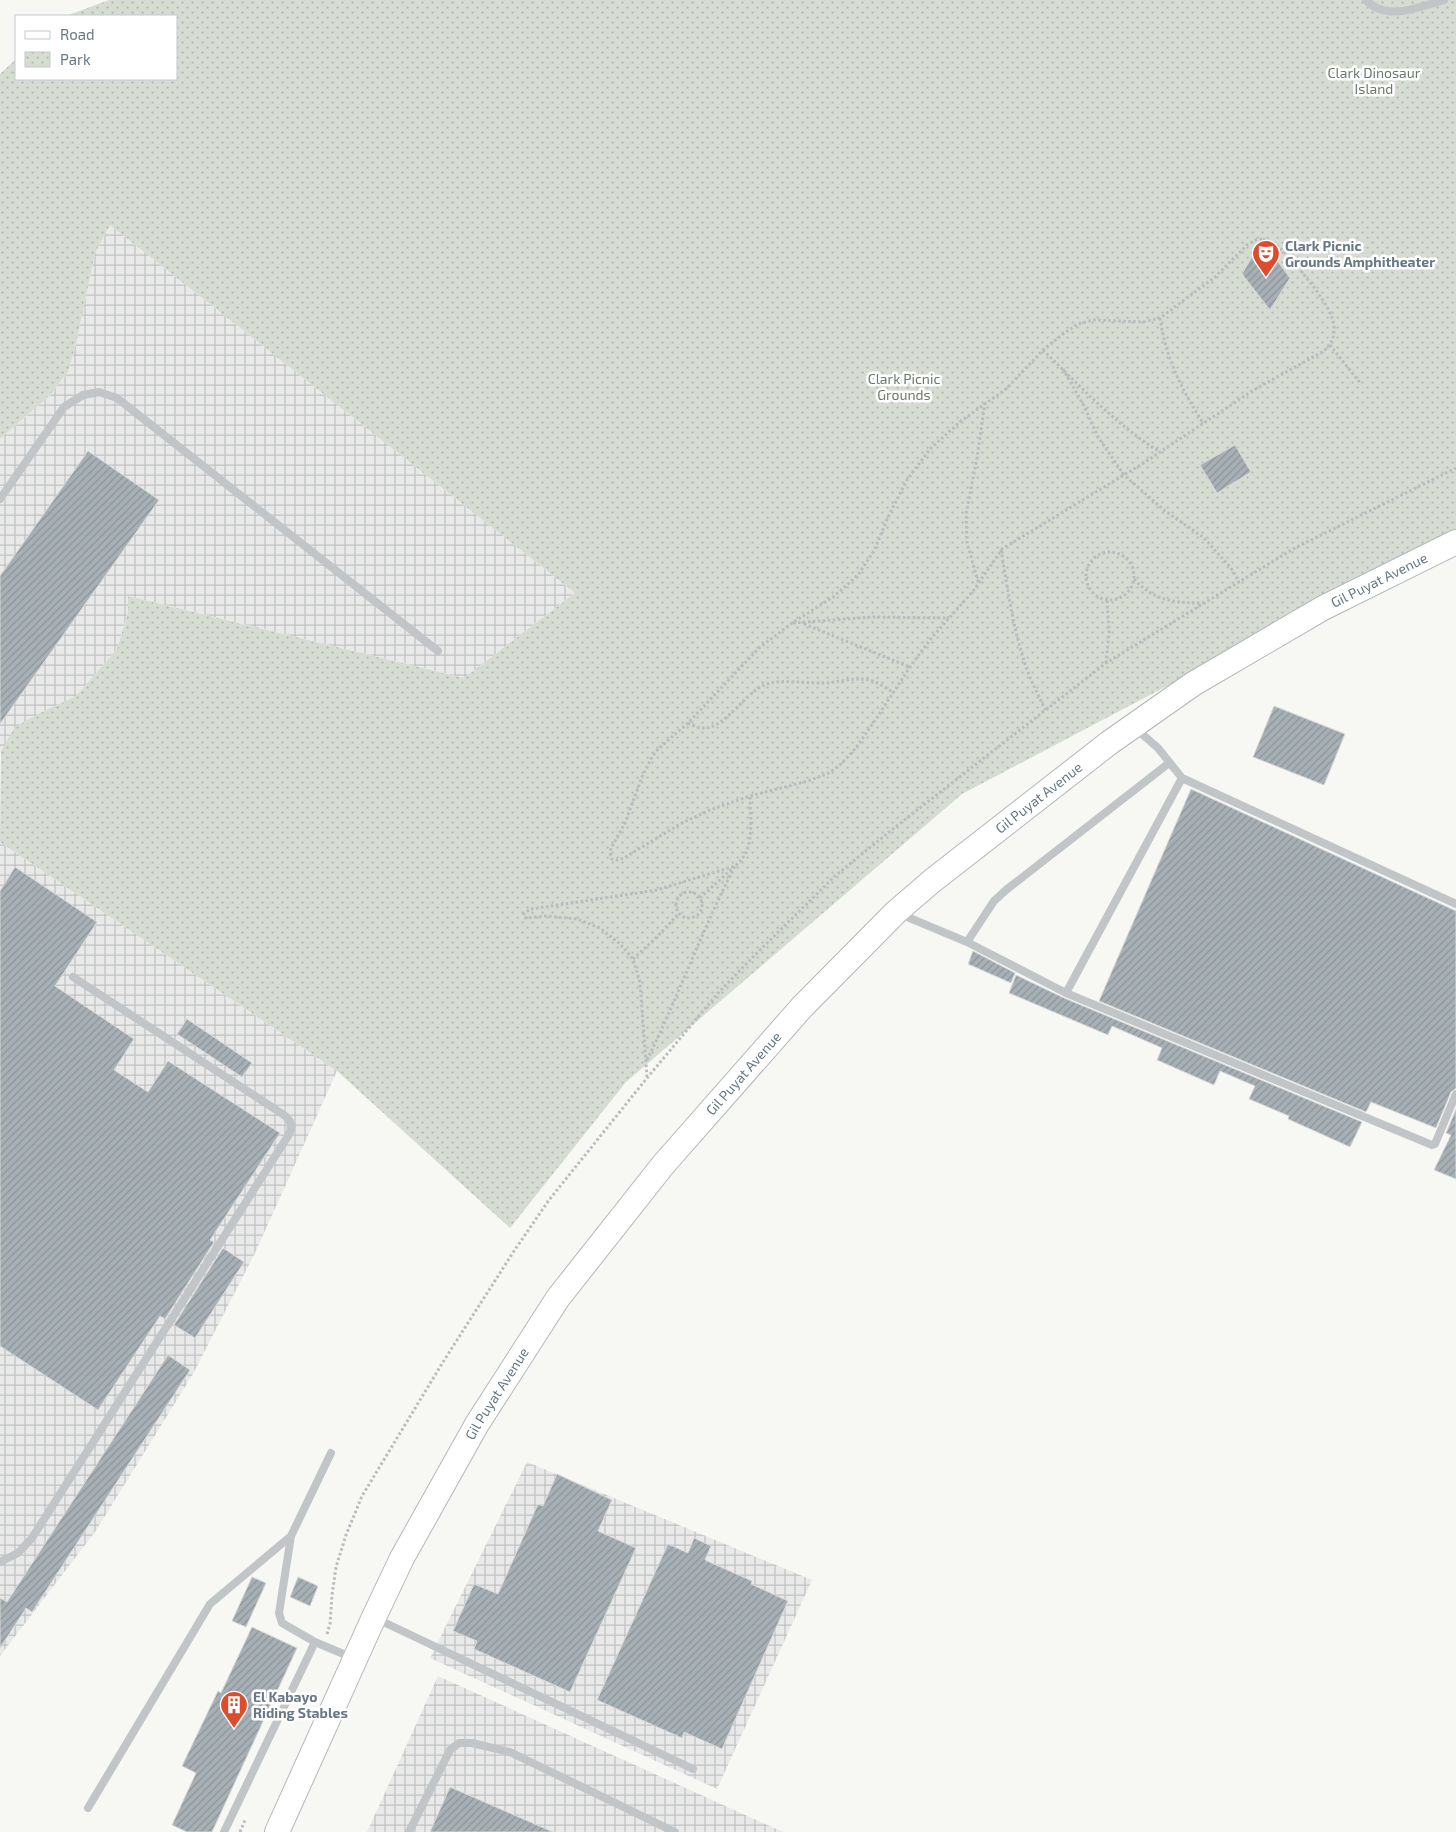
<svg xmlns="http://www.w3.org/2000/svg" width="1456" height="1832" font-family="'Exo 2',sans-serif">
<style>
.industrial{fill:url(#industrial-grid)}
.park{fill:url(#park-dots)}
.building{fill:url(#building-hatch);stroke:#d9d9d7}
.lines{fill:none;stroke-linecap:round;stroke-linejoin:round}
.primary-casing{stroke:#b2b7bb;stroke-width:26}
.path{stroke:#b9bcbe;stroke-width:3;stroke-dasharray:2.5 2.5;stroke-linecap:butt}
.service{stroke:#c1c5c8;stroke-width:8}
.primary{stroke:#fff;stroke-width:24}
.labels{text-anchor:middle;stroke-width:5;stroke-linejoin:round;paint-order:stroke}
.park-label{font-size:14px;fill:#6c7b66;stroke:#fff}
.poi-label{font-size:14px;font-weight:bold;fill:#677984;stroke:#fff;text-anchor:start}
.street-label{font-size:14px;fill:#677984;stroke:#fff}
</style>
<defs>
<pattern id="industrial-grid" width="8" height="8" patternUnits="userSpaceOnUse" patternTransform="scale(1.25)"><rect width="8" height="8" fill="#e8e9e8"/><path d="M0 4h8M4 0v8" fill="none" stroke="#c0c2c2"/></pattern>
<pattern id="park-dots" width="8" height="8" patternUnits="userSpaceOnUse" patternTransform="scale(1.25)"><rect width="8" height="8" fill="#d7dcd3"/><path d="M2 2h.1M6 6h.1" fill="none" stroke="#b2b7b1" stroke-width="1.8" stroke-linecap="round"/></pattern>
<pattern id="building-hatch" width="6" height="6" patternUnits="userSpaceOnUse" patternTransform="scale(1.25)"><rect width="6" height="6" fill="#a7b0b5"/><path d="M-1 1l2-2M0 6l6-6M5 7l2-2" fill="none" stroke="#8c9499"/></pattern>
</defs>
<rect width="100%" height="100%" fill="#f7f7f4"/>
<path class="industrial" d="M110,225L575,593L464,678L128,596V613L117,649L76,696L40,713L1,751L0,754V439L50,395L68,372L76,344L95,253Z
M0,842L337,1071L255,1253L193,1374L95,1532L0,1656Z
M527,1462L812,1580L717,1789L430,1658Z
M438,1676L783,1832H367Z"/>
<path class="park" d="M109,0H1456V534L962,794L626,1082L510,1228L337,1071L0,842L1,751L15,727L40,713L76,696L117,649L128,613V596L464,678L575,593L110,225L95,253L76,344L68,372L50,395L0,439V74L16,59V79H176V16H66Z"/>
<path class="building" d="M1270,251L1290,278L1270,310L1242,274L1254,253L1263,266Z
M1235,445L1251,472L1217,493L1200,465Z
M88,451L159,500L0,724V576Z
M1274,706L1345,734L1324,785L1253,757Z
M1191,789L1456,911V1088L1451,1092L1436,1128L1371,1102L1366,1112L1099,1001Z
M15,867L97,922L55,986L134,1039L114,1070L148,1092L168,1061L280,1133L210,1240L214,1242L165,1319L160,1316L98,1410L0,1346V891Z
M973,951L1015,973L1011,983L968,964Z
M1016,975L1064,998L1362,1122L1350,1147L1288,1119L1289,1116L1249,1099L1255,1086L1220,1071L1214,1085L1157,1060L1162,1048L1153,1044L1112,1026L1108,1035L1009,993Z
M187,1019L252,1063L242,1077L177,1034Z
M1456,1109V1179L1434,1170L1451,1135L1446,1133Z
M223,1248L244,1262L195,1338L174,1325Z
M168,1355L190,1370L32,1612L26,1608L0,1648V1598L7,1602Z
M557,1474L612,1500L598,1531L636,1548L570,1692L474,1649L477,1641L453,1631L474,1584L498,1594L538,1504L543,1506Z
M694,1538L711,1546L705,1560L752,1581L751,1584L788,1601L722,1749L684,1732L682,1738L597,1700L668,1544L688,1553Z
M252,1577L266,1583L246,1627L232,1621Z
M298,1577L318,1586L310,1606L290,1597Z
M252,1627L297,1648L212,1832H187L172,1825L196,1773L182,1766L218,1691L221,1693Z
M450,1787L553,1832H430Z"/>
<g class="lines">
<defs>
<g id="primary">
<path id="s1" d="M277,1832L374,1617L402,1558L477,1424L558,1298L663,1165L802,1007L896,912L932,881L1109,743L1193,684L1323,608L1456,542"/>
</g>
</defs>
<use href="#primary" class="primary-casing"/>
<path class="path" d="M1263,239C1269,241 1275,244 1280,248C1295,263 1334,307 1334,327C1335,337 1331,344 1324,351L1252,391L1142,464L1002,549L974,590L929,641L910,667L874,722L855,749L842,763L829,773L808,781L750,796L710,810L680,824L624,858L618,860L612,859L610,853L611,848L625,823L642,777L652,757L658,749L688,723L759,648L792,623L833,597L858,575L874,551L888,517L907,480L930,449L961,421L1006,389L1043,350L1063,334L1078,324L1093,320L1143,322L1160,318L1215,277L1247,245L1256,240Z
M1160,318C1166,359 1181,388 1203,423
M1330,345L1361,384
M1043,350C1080,386 1116,425 1160,452
M1063,369L1084,406L1098,437L1124,475L1165,511L1203,537L1231,568L1239,582
M1001,550C1008,591 1014,636 1029,675C1034,687 1040,698 1045,710
M1086 576a24 24 0 1 1 48 0a24 24 0 1 1-48 0Z
M1134,579C1154,601 1175,603 1203,603
M978,582L967,542L966,514L977,458L985,402
M793,623L872,617L949,618
M804,624L910,667
M1106,663L1109,632L1107,600
M688,723C692,725 698,728 702,728C724,730 744,694 764,685C782,678 806,684 825,683C842,682 853,677 870,680C878,682 887,689 894,693
M676 905a13 13 0 1 1 26 0a13 13 0 1 1-26 0Z
M700,898L733,868
M633,959L657,937L679,913
M647,1060C678,997 702,930 735,866
M647,1077L640,983L633,959L620,944L600,928L577,919L547,916L526,918L524,917V913L531,909L657,890L735,866C756,850 750,820 750,796
M327,1634L330,1624L332,1595L336,1567L346,1535L362,1496L443,1362L514,1251L549,1200L647,1078L718,993L752,958L835,876L889,832L1106,663L1293,549L1456,468
M240,1832L245,1820"/>
<path class="service" d="M1366,0C1386,22 1420,7 1444,0
M0,499L64,407L83,395L99,392L117,398L438,651
M1135,728L1158,748L1182,778
M900,914L967,942L1066,993L1182,778L1456,904
M967,942L994,901L1006,890L1169,763
M1066,993L1432,1145L1435,1144L1456,1094
M331,1453L291,1536L279,1613L282,1623L315,1642L353,1658
M0,1562L18,1553L32,1538L288,1136C293,1128 292,1121 284,1115L73,977
M375,1618L693,1769
M88,1808L210,1604L291,1536
M224,1832L315,1642
M409,1832L450,1750L459,1743H472L510,1752L675,1832"/>
<use href="#primary" class="primary"/>
</g>
<defs>
<symbol id="theatre-pin" viewBox="-11 -11 22 30"><path d="M0 17L-7.5 6A9.5 9.5 0 1 1 7.5 6Z" fill="#dc4d2f" stroke="#fff"/><path d="M-5-5.5Q0-4 5-5.5V0Q5 5 0 6Q-5 5-5 0ZM-3.3-2.5H-1v1.5H-3.3ZM1-2.5H3.3v1.5H1ZM-2.8 1Q0 5.5 2.8 1Z" fill="#fff"/></symbol>
<symbol id="building-pin" viewBox="-11 -11 22 30"><path d="M0 17L-7.5 6A9.5 9.5 0 1 1 7.5 6Z" fill="#dc4d2f" stroke="#fff"/><path d="M-4-6H4V6H1V3H-1V6H-4ZM-2.5-4.3h1.7v1.8h-1.7ZM.8-4.3h1.7v1.8H.8ZM-2.5-1h1.7V.8h-1.7ZM.8-1h1.7V.8H.8Z" fill="#fff"/></symbol>
</defs>
<g fill-rule="evenodd">
<use href="#theatre-pin" x="1250" y="238" width="32" height="43"/>
<use href="#building-pin" x="218" y="1689" width="32" height="43"/>
</g>
<g class="labels">
<g class="park-label">
<text x="1374" y="78">Clark Dinosaur<tspan x="1374" dy="16">Island</tspan></text>
<text x="904" y="384">Clark Picnic<tspan x="904" dy="16">Grounds</tspan></text>
</g>
<g class="poi-label">
<text x="1285" y="251">Clark Picnic<tspan x="1285" dy="16">Grounds Amphitheater</tspan></text>
<text x="253" y="1702">El Kabayo<tspan x="253" dy="16">Riding Stables</tspan></text>
</g>
<g class="street-label">
<text dy="5" stroke="none"><textPath href="#s1" startOffset="1706">Gil Puyat Avenue</textPath></text>
<text dy="5" stroke="none"><textPath href="#s1" startOffset="1301">Gil Puyat Avenue</textPath></text>
<text dy="5" stroke="none"><textPath href="#s1" startOffset="896">Gil Puyat Avenue</textPath></text>
<text dy="5" stroke="none"><textPath href="#s1" startOffset="491">Gil Puyat Avenue</textPath></text>
</g>
</g>
<rect x="15" y="15" width="162" height="65" fill="#ffffff" stroke="#c2c9ce"/>
<rect x="25" y="31" width="25" height="8" fill="#ffffff" stroke="#c2c9ce"/>
<text x="60" y="40" font-size="15" fill="#677984">Road</text>
<rect x="25" y="52" width="25" height="15" fill="url(#park-dots)" stroke="#c2c9ce"/>
<text x="60" y="65" font-size="15" fill="#677984">Park</text>
</svg>
